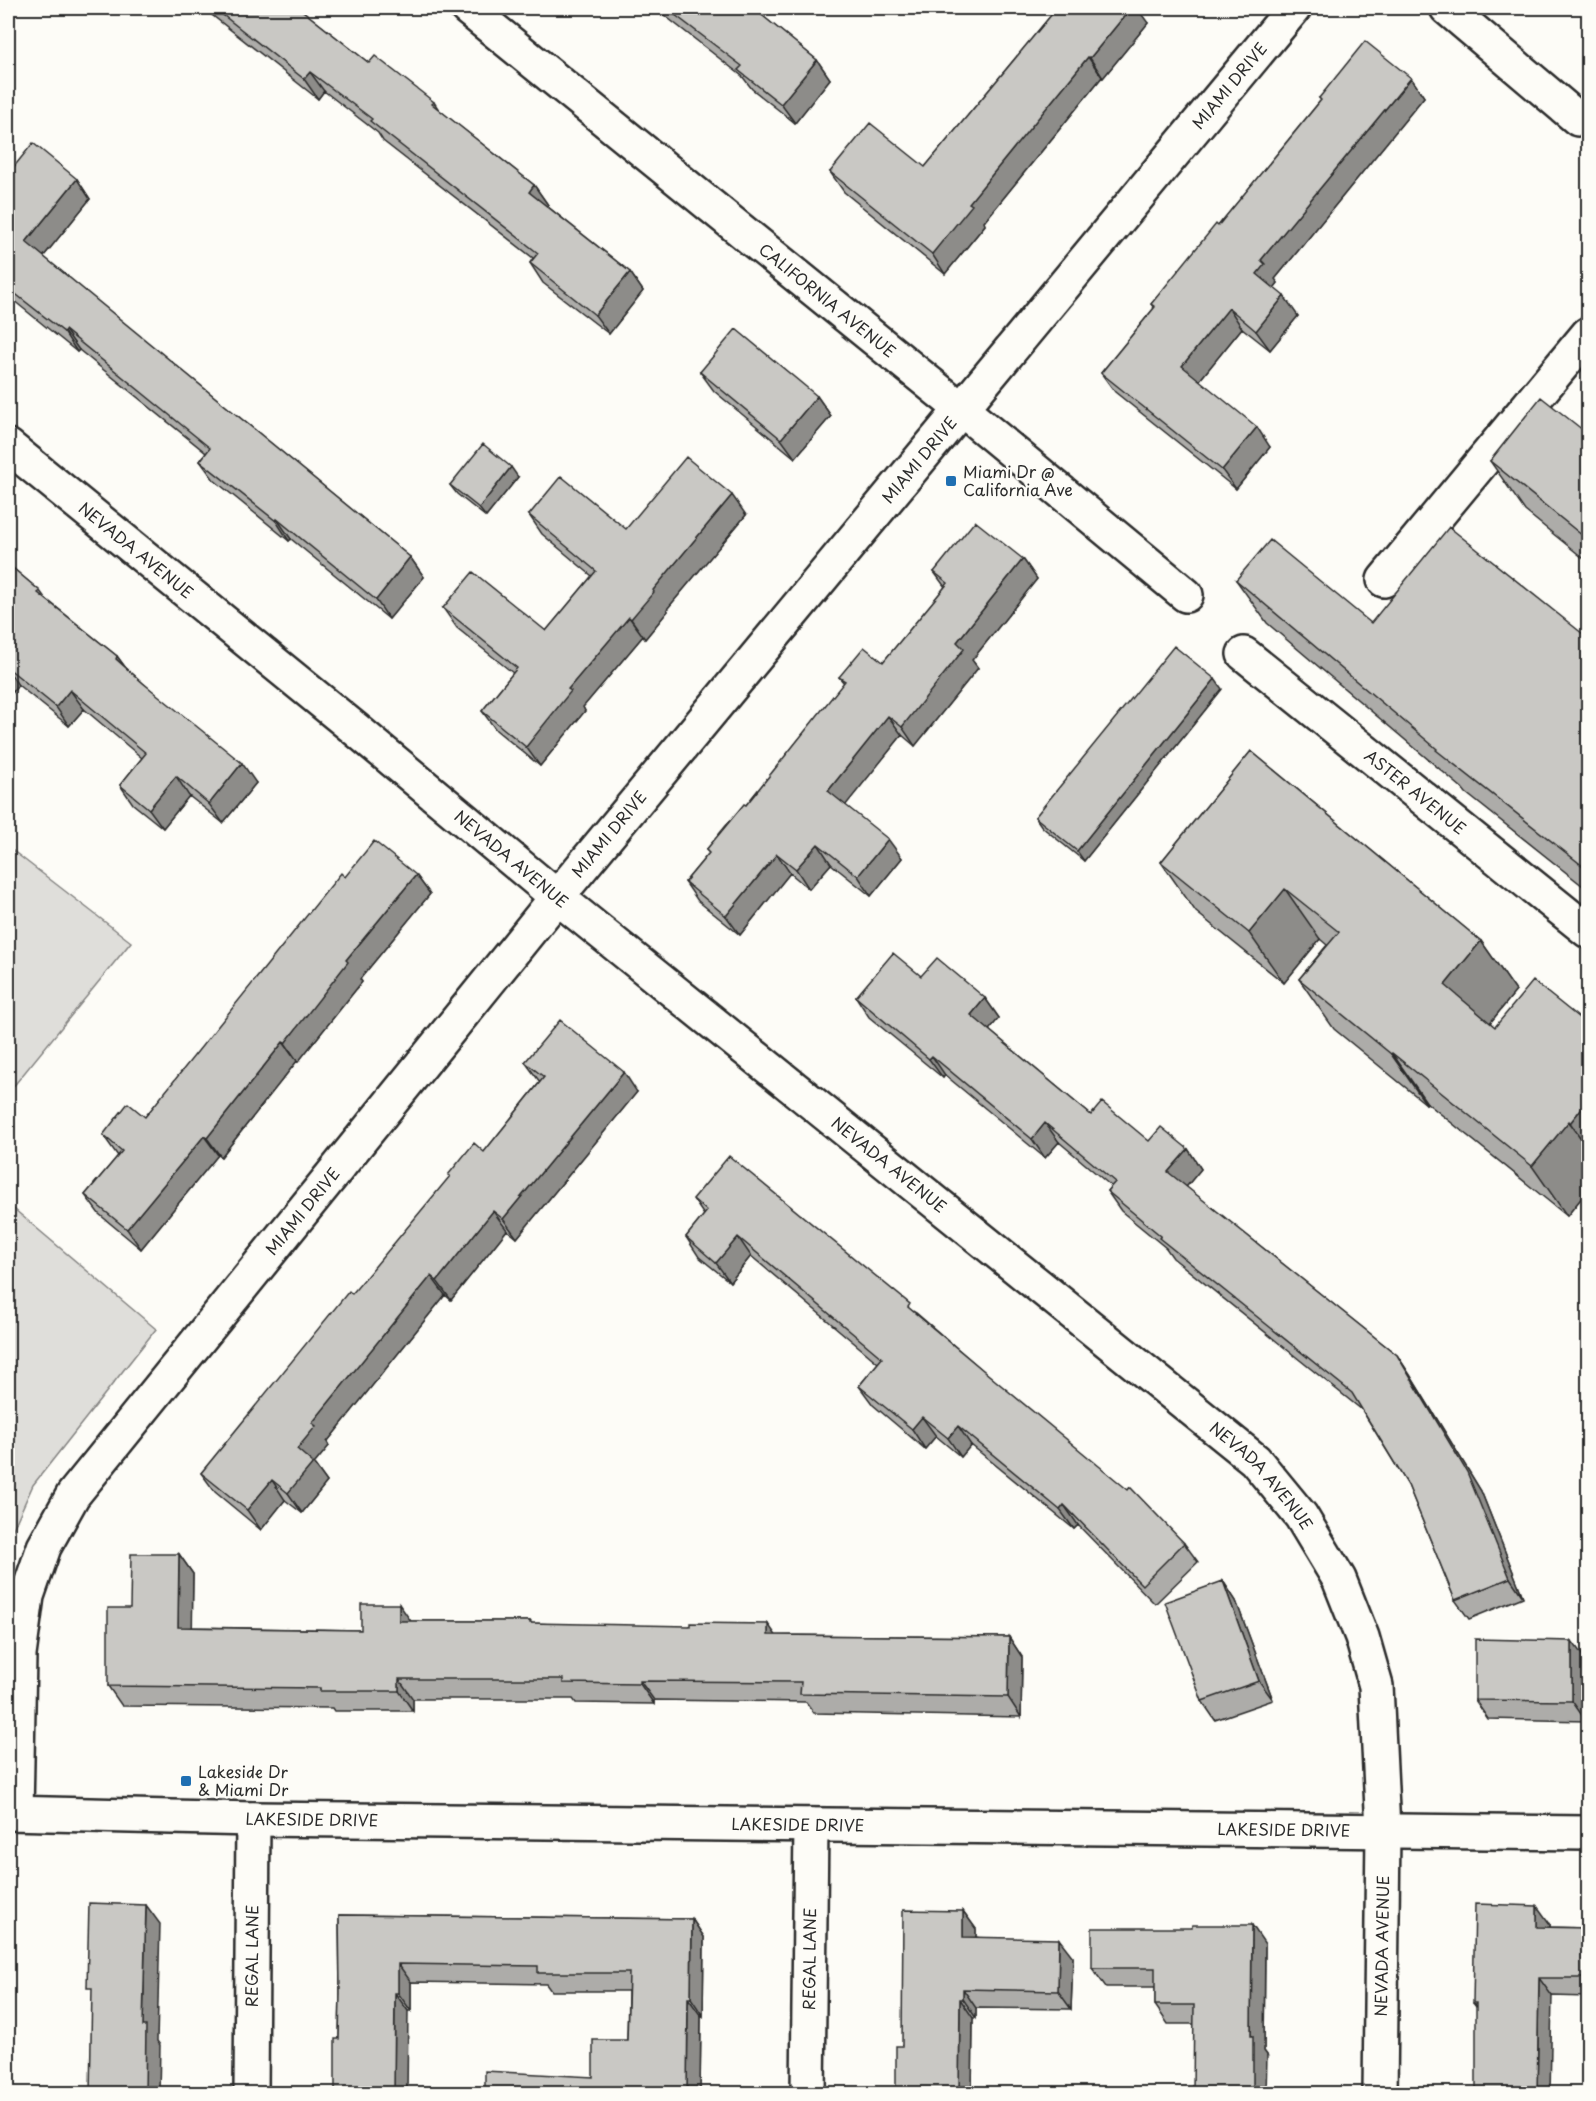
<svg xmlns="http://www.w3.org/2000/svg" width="1596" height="2101" font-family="'Playpen Sans',sans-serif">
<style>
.green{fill:#dfdeda;stroke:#858482;stroke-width:1.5}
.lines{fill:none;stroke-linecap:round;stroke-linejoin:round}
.minor-casing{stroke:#2b2b2b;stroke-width:38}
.minor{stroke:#fdfcf7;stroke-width:33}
.wall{fill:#adaca9;stroke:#2b2b2b;stroke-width:1.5}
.shaded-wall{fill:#8d8c89;stroke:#2b2b2b;stroke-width:1.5}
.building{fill:#c9c8c4;stroke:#2b2b2b;stroke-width:1.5}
.poi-dot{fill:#1f6fb2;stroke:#fdfcf7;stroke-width:2}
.labels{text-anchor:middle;stroke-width:4.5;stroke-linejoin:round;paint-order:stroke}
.street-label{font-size:16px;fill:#2b2b2b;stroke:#fdfcf7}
.poi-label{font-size:16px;fill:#2b2b2b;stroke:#fdfcf7;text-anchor:start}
</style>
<rect width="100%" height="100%" fill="#fdfcf7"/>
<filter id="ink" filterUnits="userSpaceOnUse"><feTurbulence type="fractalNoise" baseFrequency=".0167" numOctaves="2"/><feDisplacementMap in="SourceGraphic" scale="12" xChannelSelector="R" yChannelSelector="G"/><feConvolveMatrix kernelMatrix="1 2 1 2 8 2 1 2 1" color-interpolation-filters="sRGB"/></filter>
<g filter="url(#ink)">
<path class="green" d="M8,847L131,942L8,1093Z
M8,1204L156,1329L33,1485L8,1540Z"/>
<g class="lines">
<defs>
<g id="minor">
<path id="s1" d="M467,8L960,408L1186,595"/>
<path d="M1447,8L1578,119"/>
<path id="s2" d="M8,446L359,732L557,897L1255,1460L1301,1516L1339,1579L1362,1637L1376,1686L1383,1830L1380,2094"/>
<path d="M1384,580L1588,334"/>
<path id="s3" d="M1244,654L1588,931"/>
<path id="s4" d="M8,1813L253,1819L1588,1833"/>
<path id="s5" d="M16,1813L19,1655L27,1596L44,1547L73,1495L557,897L1294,8"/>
<path id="s6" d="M251,2094L253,1819"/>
<path id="s7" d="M808,2094L811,1825"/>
</g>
</defs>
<use href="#minor" class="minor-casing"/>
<use href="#minor" class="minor"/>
</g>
<path class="wall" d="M203,8H299L369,63L434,102L439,110L534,185L548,205L547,206L630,272L643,291L609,334L543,283L530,263L533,258L383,141L378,133L324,91L318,99Z
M655,8H753L817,60L830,79L795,123L752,89L742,76Z
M1057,8L1148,23L1103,78L1102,77L984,222L985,225L945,274L844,192L830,172L925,167Z
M1411,78L1424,97L1275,279L1278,283L1274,288L1298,316L1270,350L1242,328L1199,381L1270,447L1236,489L1115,392L1101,373L1154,308L1151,304L1218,226L1321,100L1319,98Z
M8,174L77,179L90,199L43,257L410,557L424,577L389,619L291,539L289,541L214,480L200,461L206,453L79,350L77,352L8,296Z
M700,372L817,396L831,416L795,458L714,391Z
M1588,434V562L1525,511L1490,461Z
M518,477L486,517L457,494L450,485Z
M529,515L626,529L746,515L667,609L668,611L645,639L643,636L583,707L585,711L540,766L496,730L482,711L513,673L457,628L443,608L546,631L592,576L542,534Z
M1023,559L1037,579L972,660L978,668L915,746L902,735L845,805L902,858L871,896L831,864L809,889L790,873L740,935L698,901L685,882L709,853L706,850L746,805L844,683L839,677L883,662L945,587L934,572Z
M8,564L40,591L45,598L117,656L125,667L256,783L223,823L189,796L163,828L133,804L120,785L142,758L84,709L69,726L18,685L8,699Z
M1236,580L1371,623L1588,638V890L1466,793L1462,788L1267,623Z
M1222,689L1084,861L1042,827L1035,817Z
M1251,751L1481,941L1516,991L1490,1023L1495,1027L1588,1025V1190L1567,1216L1427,1103L1426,1104L1334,1029L1299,979L1327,945L1320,939L1284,983L1196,912L1161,862Z
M416,875L430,894L360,979L362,982L298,1062L297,1061L221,1157L218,1155L141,1249L99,1214L85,1195L118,1156L103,1135L145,1117L345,877Z
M921,976L985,998L999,1018L989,1030L1091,1115L1149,1141L1188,1149L1201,1169L1186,1187L1397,1355L1410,1375L1481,1491L1523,1597L1469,1619L1455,1600L1408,1485L1362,1410L1173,1258L1166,1248L1121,1211L1107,1191L1111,1186L1059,1142L1045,1158L945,1075L943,1078L869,1017L856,997Z
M525,1062L637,1092L517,1238L507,1230L451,1300L445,1295L327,1442L329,1446L314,1464L327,1482L302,1513L285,1500L261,1530L215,1492L201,1473L352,1294L484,1152L540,1082Z
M693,1199L916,1313L1184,1543L1198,1562L1155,1604L1078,1525L1074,1529L971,1445L961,1457L936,1436L925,1449L873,1405L859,1386L878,1363L751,1256L730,1282L699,1257L686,1237L704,1215Z
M179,1554L193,1574L192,1627L361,1630L411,1621H530L532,1623L775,1635L1009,1637L1022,1657L1021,1717L814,1713L806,1702L654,1700V1704L576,1703L573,1699H413V1711H334L332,1708L122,1706L108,1686L130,1608Z
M1223,1581L1236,1601L1273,1700L1215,1720L1202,1701Z
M1586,1660V1721L1488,1719L1475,1700Z
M963,1911L976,1929V1937L1073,1957L1071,2009L976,2008V2018H973L972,2094H896L902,2046Z
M339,1915L692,1919L704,1937L703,2016H701L700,2094H485L593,2077L627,2040L628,1991H551L546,1984L411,1982V2011H408L339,2039L340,1992Z
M1550,1924V1927L1588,1928V1997L1552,1996L1476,2007L1473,2003Z
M1265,1944L1264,2051L1267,2055L1193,2024H1168L1155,2005V1987H1106L1092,1968Z"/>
<path class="shaded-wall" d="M1131,8H1137L1148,23L1103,78L1090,58Z
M1088,57L1102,77L984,222L985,225L945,274L932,254L969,203Z
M817,60L830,79L795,123L781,104Z
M310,72L324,91L318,99L304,79Z
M1411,78L1424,97L1275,279L1278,283L1270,293L1257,274L1261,260Z
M77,179L90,199L39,262L26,242Z
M534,185L548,205L543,212L529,192Z
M630,272L643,291L609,334L595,315Z
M1284,296L1298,316L1270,350L1256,331Z
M1229,308L1242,328L1195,386L1182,366Z
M65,330L79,350L77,352L64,332Z
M817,396L831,416L795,458L781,439Z
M1257,427L1270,447L1236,489L1222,470Z
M511,467L518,477L486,517L479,508Z
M732,495L746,515L667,609L668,611L645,639L631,619L653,590Z
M277,519L291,539L289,541L276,521Z
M410,557L424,577L389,619L376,600Z
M1023,559L1037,579L972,660L978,668L915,746L902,727L957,642Z
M629,617L643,636L583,707L585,711L540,766L526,747L568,689Z
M117,656L131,675L116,659Z
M8,670L18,685L8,699Z
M1215,679L1222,689L1084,861L1077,851Z
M70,690L84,709L69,726L56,707Z
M888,716L902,735L841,811L828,791Z
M242,763L256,783L223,823L209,804Z
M176,776L189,796L163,828L149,809Z
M888,839L902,858L871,896L858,876Z
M818,844L831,864L809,889L796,869Z
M777,854L790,873L740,935L726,916Z
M416,875L430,894L360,979L362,982L298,1062L285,1043L346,960Z
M1285,889L1320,939L1284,983L1249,933Z
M1481,941L1516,991L1480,1035L1445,985Z
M985,998L999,1018L985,1035L971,1015Z
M283,1042L297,1061L221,1157L207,1138Z
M1392,1053L1427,1103L1426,1104L1391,1054Z
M932,1056L945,1075L943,1078L929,1059Z
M624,1072L637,1092L517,1238L503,1219Z
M1588,1100V1148L1570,1123Z
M1569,1121L1588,1149V1190L1567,1216L1532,1166Z
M1045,1123L1059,1142L1045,1158L1032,1139Z
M204,1136L218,1155L141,1249L127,1229Z
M1188,1149L1201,1169L1182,1192L1168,1172Z
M493,1211L507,1230L451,1300L437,1281Z
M738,1237L751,1256L730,1282L716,1263Z
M431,1276L445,1295L327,1442L329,1446L314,1464L327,1482L302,1513L288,1493L297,1449L312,1423Z
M1397,1355L1410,1375L1481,1491L1523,1597L1510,1578Z
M922,1417L936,1436L925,1449L912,1429Z
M958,1426L971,1445L961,1457L948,1438Z
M272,1480L285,1500L261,1530L247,1510Z
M1064,1505L1078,1525L1074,1529L1060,1510Z
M179,1554L193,1574L192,1646L178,1627Z
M1223,1581L1236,1601L1273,1700L1259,1681Z
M399,1604L413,1624L399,1621Z
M768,1624L782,1644L768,1635Z
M1009,1637L1022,1657L1021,1717L1008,1697Z
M1572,1641L1586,1660V1721L1572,1701Z
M399,1679L413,1699V1711L399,1691Z
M640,1681L654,1700V1704L640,1684Z
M146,1905L160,1924L157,2041L160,2045L159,2094H145L143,2026Z
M1537,1906L1550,1924V1946L1537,1927Z
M963,1911L976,1929V1956L963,1937Z
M692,1919L704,1937L703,2016L691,1998Z
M1252,1925L1265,1944L1264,2051L1267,2055L1266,2094H1253L1251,2036Z
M1059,1939L1073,1957L1071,2009L1058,1991Z
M398,1964L411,1982V2011L398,1993Z
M1539,1978L1552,1996L1550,2094H1537Z
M963,1989L976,2008V2018L963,1999Z
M395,1993L408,2011L407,2094H394Z
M688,1998L701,2016L700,2094H687Z
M960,1999L973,2018L972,2094H959Z"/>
<path class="building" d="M214,8H299L369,63L375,56L434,102L432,104L534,185L529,192L630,272L595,315L530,263L538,253L370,121L372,119L310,72L304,79Z
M666,8H753L817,60L781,104L738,70L742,66Z
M1057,8H1131L1090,58L1088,57L969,203L972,205L932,254L830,172L870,123L925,167Z
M1365,41L1411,78L1261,260L1265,264L1257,274L1284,296L1256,331L1229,308L1182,366L1257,427L1222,470L1101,373L1155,307L1151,304L1216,224L1218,226L1321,100L1319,98Z
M33,143L77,179L26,242L410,557L376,600L277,519L276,521L200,461L210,448L65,330L64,332L8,288V174Z
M736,329L817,396L781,439L700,372Z
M1541,397L1588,434V540L1490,461Z
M483,444L511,467L479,508L450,485Z
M686,457L732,495L653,590L654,592L631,619L629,617L568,689L571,691L526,747L482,711L517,668L443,608L473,572L546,631L596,571L529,515L561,476L626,529Z
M975,521L1023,559L957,642L964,649L902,727L888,716L828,791L888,839L858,876L818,844L796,869L777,854L726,916L685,882L709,853L706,850L744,804L746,805L845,681L839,677L864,647L883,662L948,583L934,572Z
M1449,527L1588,638V870L1436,750L1437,749L1236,580L1270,540L1371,623Z
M8,564L40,591L38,593L117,656L116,659L143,683L242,763L209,804L176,776L149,809L120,785L146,753L70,690L56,707L8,668Z
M1174,646L1215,679L1077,851L1035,817Z
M1251,751L1481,941L1445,985L1495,1027L1533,981L1588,1025V1100L1570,1123L1569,1121L1532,1166L1392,1053L1391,1054L1299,979L1339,932L1285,889L1249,933L1161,862Z
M374,841L416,875L346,960L348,962L285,1043L283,1042L207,1138L204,1136L127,1229L85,1195L122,1151L103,1135L128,1103L145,1117L341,873L345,877Z
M893,953L921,976L937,958L985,998L971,1015L1091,1115L1102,1102L1149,1141L1161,1127L1188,1149L1168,1172L1397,1355L1467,1472L1510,1578L1455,1600L1408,1485L1352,1393L1159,1238L1161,1236L1107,1191L1115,1182L1045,1123L1032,1139L932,1056L929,1059L856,997Z
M560,1020L624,1072L503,1219L493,1211L437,1281L431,1276L312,1423L316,1426L297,1449L313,1463L288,1493L272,1480L247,1510L201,1473L349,1291L352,1294L450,1176L448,1175L474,1143L484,1152L544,1077L525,1062Z
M729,1156L910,1304L908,1307L996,1381L1128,1490L1130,1487L1184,1543L1142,1585L1064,1505L1060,1510L958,1426L948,1438L922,1417L912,1429L859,1386L882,1358L738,1237L716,1263L686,1237L707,1211L693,1199Z
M1588,1204V1214L1584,1210Z
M131,1554H179L178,1627L361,1630V1604H399V1621H530V1623L690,1626V1623L768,1624V1635L1009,1637L1008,1697L800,1694L801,1682L640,1681V1684L563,1683V1679H399V1691H320V1688L108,1686V1608H130Z
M1223,1581L1259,1681L1202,1701L1165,1602Z
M1475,1639L1572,1641V1701L1475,1700Z
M89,1903L146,1905L143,2026H146L145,2094H90L92,1988H87Z
M1475,1904L1537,1906V1927L1588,1928V1978H1539L1537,2094H1476V2003H1473Z
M903,1910L963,1911V1937L1059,1939L1058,1991L963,1989V1999H960L959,2094H896V2046H902Z
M339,1915L692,1919L691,1998H688L687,2094H485V2071L593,2077V2040H627L629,1973H538V1966L398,1964V1993H395L394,2094H335V2039H339L340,1992Z
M1192,1925H1252L1251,2036H1253V2094H1193L1194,2005H1155V1968H1092V1928H1192Z"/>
</g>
<g class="poi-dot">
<rect x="945" y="475" width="12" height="12" rx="3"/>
<rect x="180" y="1775" width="12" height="12" rx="3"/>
</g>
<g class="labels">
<g class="street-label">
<text dy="6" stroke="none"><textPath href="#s5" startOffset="2152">MIAMI DRIVE</textPath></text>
<text dy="6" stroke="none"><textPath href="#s1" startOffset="464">CALIFORNIA AVENUE</textPath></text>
<text dy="6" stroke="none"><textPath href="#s5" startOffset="1666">MIAMI DRIVE</textPath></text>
<text dy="6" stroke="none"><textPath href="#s2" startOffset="165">NEVADA AVENUE</textPath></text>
<text dy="6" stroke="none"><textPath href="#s3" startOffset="220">ASTER AVENUE</textPath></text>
<text dy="6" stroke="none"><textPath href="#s5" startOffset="1180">MIAMI DRIVE</textPath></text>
<text dy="6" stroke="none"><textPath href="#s2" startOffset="651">NEVADA AVENUE</textPath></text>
<text dy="6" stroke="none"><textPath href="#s2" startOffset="1137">NEVADA AVENUE</textPath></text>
<text dy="6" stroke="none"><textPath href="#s5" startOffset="694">MIAMI DRIVE</textPath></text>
<text dy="6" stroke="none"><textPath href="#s2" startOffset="1623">NEVADA AVENUE</textPath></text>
<text dy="6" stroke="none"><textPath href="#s4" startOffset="304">LAKESIDE DRIVE</textPath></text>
<text dy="6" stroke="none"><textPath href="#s4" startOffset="790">LAKESIDE DRIVE</textPath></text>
<text dy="6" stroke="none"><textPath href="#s4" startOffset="1276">LAKESIDE DRIVE</textPath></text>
<text transform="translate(1382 1946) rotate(-89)" y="6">NEVADA AVENUE</text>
<text dy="6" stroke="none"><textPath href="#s6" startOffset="138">REGAL LANE</textPath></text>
<text dy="6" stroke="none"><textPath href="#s7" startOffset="135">REGAL LANE</textPath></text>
</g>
<g class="poi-label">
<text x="963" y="478">Miami Dr @<tspan x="963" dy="18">California Ave</tspan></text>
<text x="198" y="1778">Lakeside Dr<tspan x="198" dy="18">&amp; Miami Dr</tspan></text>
</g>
</g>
<rect width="1596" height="2101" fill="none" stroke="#fdfcf7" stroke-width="30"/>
<rect x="15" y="15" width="1566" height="2071" fill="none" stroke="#2b2b2b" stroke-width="2" filter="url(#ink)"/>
</svg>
